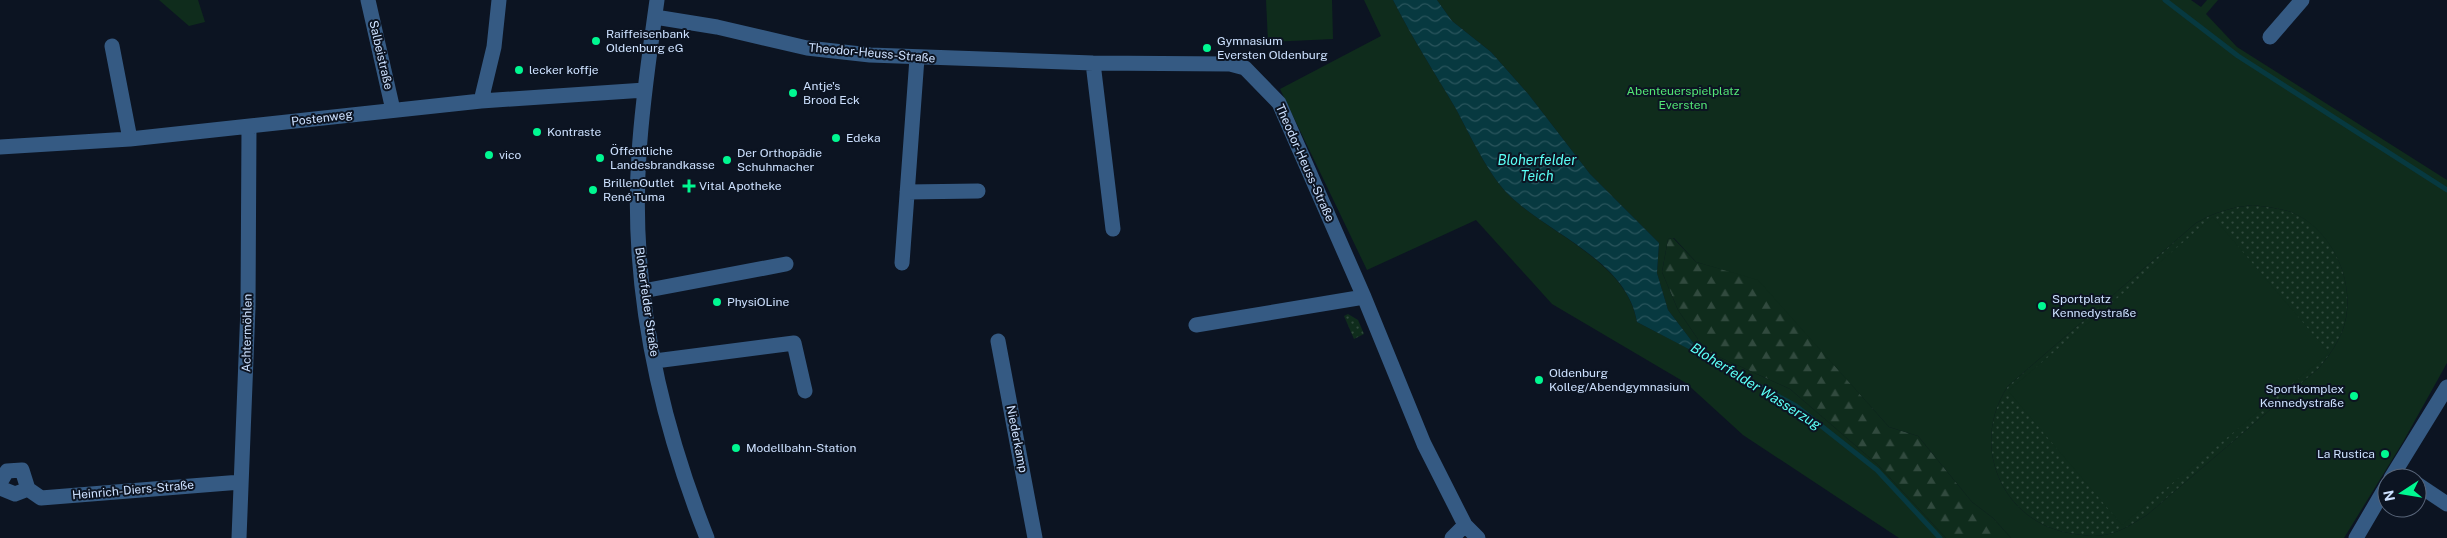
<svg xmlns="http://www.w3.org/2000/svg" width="2447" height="538" font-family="'Public Sans',sans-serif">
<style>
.grass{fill:url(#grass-dots)}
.forest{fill:url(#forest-firs)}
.park{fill:#0f2c1c;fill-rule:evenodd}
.water{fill:url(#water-waves)}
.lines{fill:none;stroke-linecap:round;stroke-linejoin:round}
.stream{stroke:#073940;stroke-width:5}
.minor{stroke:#355a83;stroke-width:15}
.poi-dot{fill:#00f891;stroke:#0c1422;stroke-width:2}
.labels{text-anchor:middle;stroke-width:4;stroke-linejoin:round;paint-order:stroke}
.poi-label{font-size:12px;fill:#cde1ff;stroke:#0c1422;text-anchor:start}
.street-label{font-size:12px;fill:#cde1ff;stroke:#0c1422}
.park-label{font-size:12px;fill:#53e575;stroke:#0c1422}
.water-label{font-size:14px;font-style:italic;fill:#5bfff6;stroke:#0c1422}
</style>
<defs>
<pattern id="grass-dots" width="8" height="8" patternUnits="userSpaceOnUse" patternTransform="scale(1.25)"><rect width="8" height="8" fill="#0f2c1c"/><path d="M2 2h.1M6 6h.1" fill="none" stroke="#314a3e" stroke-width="1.8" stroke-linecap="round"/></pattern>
<pattern id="forest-firs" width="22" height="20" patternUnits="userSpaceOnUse" patternTransform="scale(1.25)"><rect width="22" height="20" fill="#0f2c1c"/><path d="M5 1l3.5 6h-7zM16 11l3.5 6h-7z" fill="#314a3e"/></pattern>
<pattern id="water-waves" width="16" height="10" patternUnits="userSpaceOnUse" patternTransform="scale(1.25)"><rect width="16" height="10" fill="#073940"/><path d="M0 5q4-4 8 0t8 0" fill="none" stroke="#2a555d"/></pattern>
</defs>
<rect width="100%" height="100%" fill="#0c1422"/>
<path class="grass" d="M2253,205C2266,207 2279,208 2291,212C2335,229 2359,289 2342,332C2336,346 2328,357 2319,368L2147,515C2135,522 2123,531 2109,534C2098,537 2086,536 2075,534C2003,525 1968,446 2008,386L2196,223C2215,212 2232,207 2253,205Z
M1348,314L1358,320L1364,334L1354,339L1344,316Z"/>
<path class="forest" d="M1673,238L1696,262L1758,279L1889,427L1918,436L1972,502L1993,518L2011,538H1946L1878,465L1790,389L1706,351L1678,310L1662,272L1668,239Z"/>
<path class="park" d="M159,0H198L205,22L189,26Z
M1266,0H1332L1333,39L1268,42Z
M1364,0H1393C1412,38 1435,73 1456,109C1470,135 1489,176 1510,196C1551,235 1627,262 1637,322L1703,356L1668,310L1657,273L1659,243L1590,174L1529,95L1491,52L1452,21L1437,0H2191L2201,7L2207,0H2218L2206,14L2237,47L2447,180V363L2403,442L2344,538H2011L1993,518L1972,502L1918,436L1889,427L1758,280L1696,262L1674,238L1668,239L1662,272L1678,310L1706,351L1790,389L1878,465L1946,538H1899L1743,435L1686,383L1552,304L1476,220L1367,270L1280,89L1381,36ZM2253,205C2266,207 2279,208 2291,212C2335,230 2359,289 2342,332C2336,346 2328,357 2319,368L2147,515C2135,522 2123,531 2109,534C2098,537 2086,536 2075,534C2003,525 1968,446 2008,386L2196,223C2215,212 2232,207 2253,205Z
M2213,217L2329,353L2122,525L2008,391Z"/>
<path class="water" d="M1393,0H1437L1452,21L1491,52L1529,95L1590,174L1659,243L1657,273L1668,310L1704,357L1637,322C1627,261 1551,235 1510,196C1489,176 1470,135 1456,109C1435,73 1412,38 1393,0Z"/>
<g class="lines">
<path class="stream" d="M2165,0L2238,56L2447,190
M1699,353L1796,406L1877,470L1940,538"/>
<path class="minor" d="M368,0L393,110
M657,0C650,51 642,102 639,154C630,285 659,417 707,538
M655,17L717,27L807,48L870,55L1093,63L1230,64L1245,68L1279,103L1364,297L1424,444L1465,525L1478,538
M2270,37L2302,0
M112,46L130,139
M1093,63L1113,229
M481,101L494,47L499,0
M0,147L130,139L481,101L645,90
M907,192L978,191
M902,263L917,58
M643,291L786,264
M1196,325L1364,297
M998,341L1035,538
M655,361L794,343L805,391
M2391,478L2447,387
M0,483L7,471L22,470L28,489L41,498L241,482
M2417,484L2447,504
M0,488L15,494L28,489
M239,538L248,307L249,127
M1452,538L1465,525
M2356,538L2387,485"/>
</g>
<g class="poi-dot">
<circle cx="596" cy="41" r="5"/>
<circle cx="1207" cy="48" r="5"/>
<circle cx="519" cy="70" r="5"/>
<circle cx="793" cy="93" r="5"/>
<circle cx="537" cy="132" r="5"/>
<circle cx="836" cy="138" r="5"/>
<circle cx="489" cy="155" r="5"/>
<circle cx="600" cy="158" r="5"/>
<circle cx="727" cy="160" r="5"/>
<path d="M686.5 178.5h5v5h5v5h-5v5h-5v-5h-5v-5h5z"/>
<circle cx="593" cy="190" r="5"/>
<circle cx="717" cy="302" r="5"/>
<circle cx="2042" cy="306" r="5"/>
<circle cx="1539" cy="380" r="5"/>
<circle cx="2354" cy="396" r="5"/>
<circle cx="736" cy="448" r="5"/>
<circle cx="2385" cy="454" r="5"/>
</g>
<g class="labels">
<g class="poi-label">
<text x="606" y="38">Raiffeisenbank<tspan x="606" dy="14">Oldenburg eG</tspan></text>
<text x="1217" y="45">Gymnasium<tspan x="1217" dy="14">Eversten Oldenburg</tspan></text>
<text x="529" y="74">lecker koffje</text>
<text x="803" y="90">Antje's<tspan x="803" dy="14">Brood Eck</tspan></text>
<text x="547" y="136">Kontraste</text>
<text x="846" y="142">Edeka</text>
<text x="610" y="155">Öffentliche<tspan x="610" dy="14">Landesbrandkasse</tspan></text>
<text x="737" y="157">Der Orthopädie<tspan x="737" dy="14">Schuhmacher</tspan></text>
<text x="499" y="159">vico</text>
<text x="603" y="187">BrillenOutlet<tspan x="603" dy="14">René Tuma</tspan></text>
<text x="699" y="190">Vital Apotheke</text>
<text x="2052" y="303">Sportplatz<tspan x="2052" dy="14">Kennedystraße</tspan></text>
<text x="727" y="306">PhysiOLine</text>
<text x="1549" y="377">Oldenburg<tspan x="1549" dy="14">Kolleg/Abendgymnasium</tspan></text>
<text x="2344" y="393" text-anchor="end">Sportkomplex<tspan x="2344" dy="14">Kennedystraße</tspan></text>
<text x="746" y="452">Modellbahn-Station</text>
<text x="2375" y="458" text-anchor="end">La Rustica</text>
</g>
<g class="street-label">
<text transform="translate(872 53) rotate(5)" y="4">Theodor-Heuss-Straße</text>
<text transform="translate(381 55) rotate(77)" y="4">Salbeistraße</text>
<text transform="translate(322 118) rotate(-7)" y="4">Postenweg</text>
<text transform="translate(1305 163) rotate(66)" y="4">Theodor-Heuss-Straße</text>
<text transform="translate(647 302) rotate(82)" y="4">Bloherfelder Straße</text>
<text transform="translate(247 333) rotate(-89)" y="4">Achtermöhlen</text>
<text transform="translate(1017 439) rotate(79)" y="4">Niederkamp</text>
<text transform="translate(133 490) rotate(-5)" y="4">Heinrich-Diers-Straße</text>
</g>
<g class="park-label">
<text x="1683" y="95">Abenteuerspielplatz<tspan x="1683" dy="14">Eversten</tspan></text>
</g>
<g class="water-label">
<text x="1537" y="165">Bloherfelder<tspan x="1537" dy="16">Teich</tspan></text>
<text transform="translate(1756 386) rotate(32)" y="5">Bloherfelder Wasserzug</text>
</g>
</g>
<g transform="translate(2402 493) rotate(258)"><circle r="24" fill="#0c1422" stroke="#59667a"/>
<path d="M0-4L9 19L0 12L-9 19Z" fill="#00f891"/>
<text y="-8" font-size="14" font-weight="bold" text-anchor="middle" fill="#cde1ff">N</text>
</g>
</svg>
